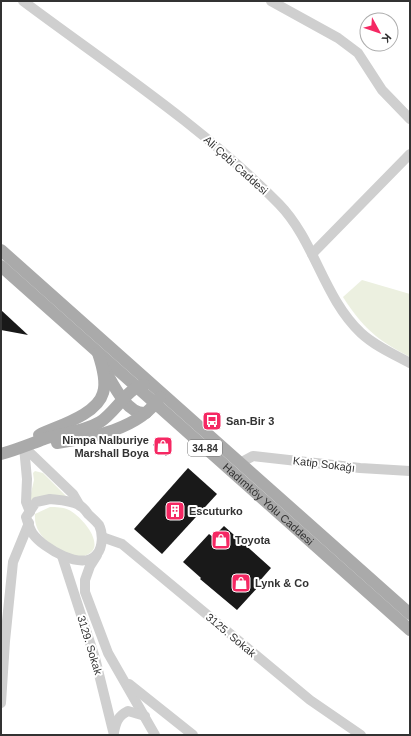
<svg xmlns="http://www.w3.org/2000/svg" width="411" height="736" font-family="Arial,sans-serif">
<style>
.green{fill:#ecf0e0}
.building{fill:#191919}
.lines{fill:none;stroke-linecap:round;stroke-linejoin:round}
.minor{stroke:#cfcfcf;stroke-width:10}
.major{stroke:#aaa;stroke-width:12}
.labels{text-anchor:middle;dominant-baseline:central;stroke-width:4;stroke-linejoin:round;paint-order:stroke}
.shield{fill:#fff;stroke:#707070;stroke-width:1}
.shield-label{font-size:10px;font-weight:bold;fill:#323232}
.street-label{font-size:11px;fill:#323232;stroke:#fff}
.poi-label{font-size:11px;font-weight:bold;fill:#323232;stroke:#fff;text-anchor:start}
</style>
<rect width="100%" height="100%" fill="#fff"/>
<g class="green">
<path d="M 362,280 L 410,294 L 410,357 C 378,341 362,327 343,297 Z"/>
<polygon points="35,471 43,473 68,498 29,502 34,480 33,473"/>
<path d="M 50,507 C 56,507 63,507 69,510 C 79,515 98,535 94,548 C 92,554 84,556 79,558 C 59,550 33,539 35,514 Z"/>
</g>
<g class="building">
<polygon points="1,310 28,335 1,330"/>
<polygon points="158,439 171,450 166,456 153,445"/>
<polygon points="188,468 217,494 162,554 134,529"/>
<polygon points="224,526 271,568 257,584 259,586 237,610 200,579 201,578 183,562 209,534 213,537"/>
</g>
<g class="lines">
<g class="minor">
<path d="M 23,1 C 110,66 202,126 279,204 C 315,241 323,297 361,333 C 375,346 393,354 410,363"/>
<polyline points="271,1 338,38 358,53 382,90 410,119"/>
<polyline points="312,254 410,154"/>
<polyline points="24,447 73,494 80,506"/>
<polyline points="24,447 27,479 26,502 30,512"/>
<polyline points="240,463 253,456 360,468 410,471"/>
<path d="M 50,499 C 60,500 70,500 79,505 C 83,507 86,511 88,514 C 91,517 96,521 99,525 C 103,533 103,547 97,554 C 83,572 43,548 33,534 C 30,530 28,523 26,517 L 36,502 Z"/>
<polyline points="102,537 122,544 310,700 361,735"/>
<polyline points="97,555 90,566 85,580 85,592 108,653 155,735"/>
<polyline points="62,556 95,658 114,735"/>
<polyline points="129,684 193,735"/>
<polyline points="1,703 5,641 13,562 29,523"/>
<path d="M 114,732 C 116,722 118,716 128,711 L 145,716"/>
</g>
<g class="major">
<polyline points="1,250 410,614"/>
<path id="s1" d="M 1,266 L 410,630"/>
<path d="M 105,370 C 113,384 127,415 146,413"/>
<path d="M 39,435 C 57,426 97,415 103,393 C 107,381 102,365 98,353"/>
<path d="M 57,443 C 91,438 140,429 160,397"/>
<path d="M 1,454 C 16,450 30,444 44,439 C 63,433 83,432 100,422 C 115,413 128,387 144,385"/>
</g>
</g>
<defs>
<g id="bus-square" transform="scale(1)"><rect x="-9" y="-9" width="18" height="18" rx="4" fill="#f52863" stroke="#fff"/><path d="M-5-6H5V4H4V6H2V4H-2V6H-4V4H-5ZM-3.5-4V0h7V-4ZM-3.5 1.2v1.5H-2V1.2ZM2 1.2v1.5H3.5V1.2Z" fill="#fff"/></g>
<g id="shop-square" transform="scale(1)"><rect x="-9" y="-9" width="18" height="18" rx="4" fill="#f52863" stroke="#fff"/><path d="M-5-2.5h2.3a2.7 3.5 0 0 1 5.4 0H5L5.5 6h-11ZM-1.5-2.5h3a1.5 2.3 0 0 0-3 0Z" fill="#fff"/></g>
<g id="building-square" transform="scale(1)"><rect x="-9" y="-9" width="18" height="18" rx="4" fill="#f52863" stroke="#fff"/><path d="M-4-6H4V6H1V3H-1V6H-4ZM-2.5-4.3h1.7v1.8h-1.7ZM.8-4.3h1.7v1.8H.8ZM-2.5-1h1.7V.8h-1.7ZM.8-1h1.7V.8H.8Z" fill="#fff"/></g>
</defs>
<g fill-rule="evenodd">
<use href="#bus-square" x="212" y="421"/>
<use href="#shop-square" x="163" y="446"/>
<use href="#building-square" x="175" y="511"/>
<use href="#shop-square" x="221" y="540"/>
<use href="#shop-square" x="241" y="583"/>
</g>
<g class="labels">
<rect class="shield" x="188" y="440" width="34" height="16" rx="3"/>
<g class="shield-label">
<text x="205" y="448">34-84</text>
</g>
<g class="street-label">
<text transform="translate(236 165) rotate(42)">Ali Çebi Caddesi</text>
<text transform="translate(324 464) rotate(7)">Katip Sokağı</text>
<text stroke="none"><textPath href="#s1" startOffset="358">Hadımköy Yolu Caddesi</textPath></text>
<text transform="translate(231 635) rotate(40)">3125. Sokak</text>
<text transform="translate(90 645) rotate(73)">3129. Sokak</text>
</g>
<g class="poi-label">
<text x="226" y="421">San-Bir 3</text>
<text x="149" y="440" text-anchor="end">Nimpa Nalburiye<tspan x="149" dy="13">Marshall Boya</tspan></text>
<text x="189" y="511">Escuturko</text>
<text x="235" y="540">Toyota</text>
<text x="255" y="583">Lynk &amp; Co</text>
</g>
</g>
<rect width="411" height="736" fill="none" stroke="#323232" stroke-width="4"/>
<g transform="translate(379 32) rotate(130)"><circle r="19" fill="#ffffff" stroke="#adadad"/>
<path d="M0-3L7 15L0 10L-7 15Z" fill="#f52863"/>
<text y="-6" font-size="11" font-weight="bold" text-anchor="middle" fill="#323232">K</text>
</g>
</svg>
